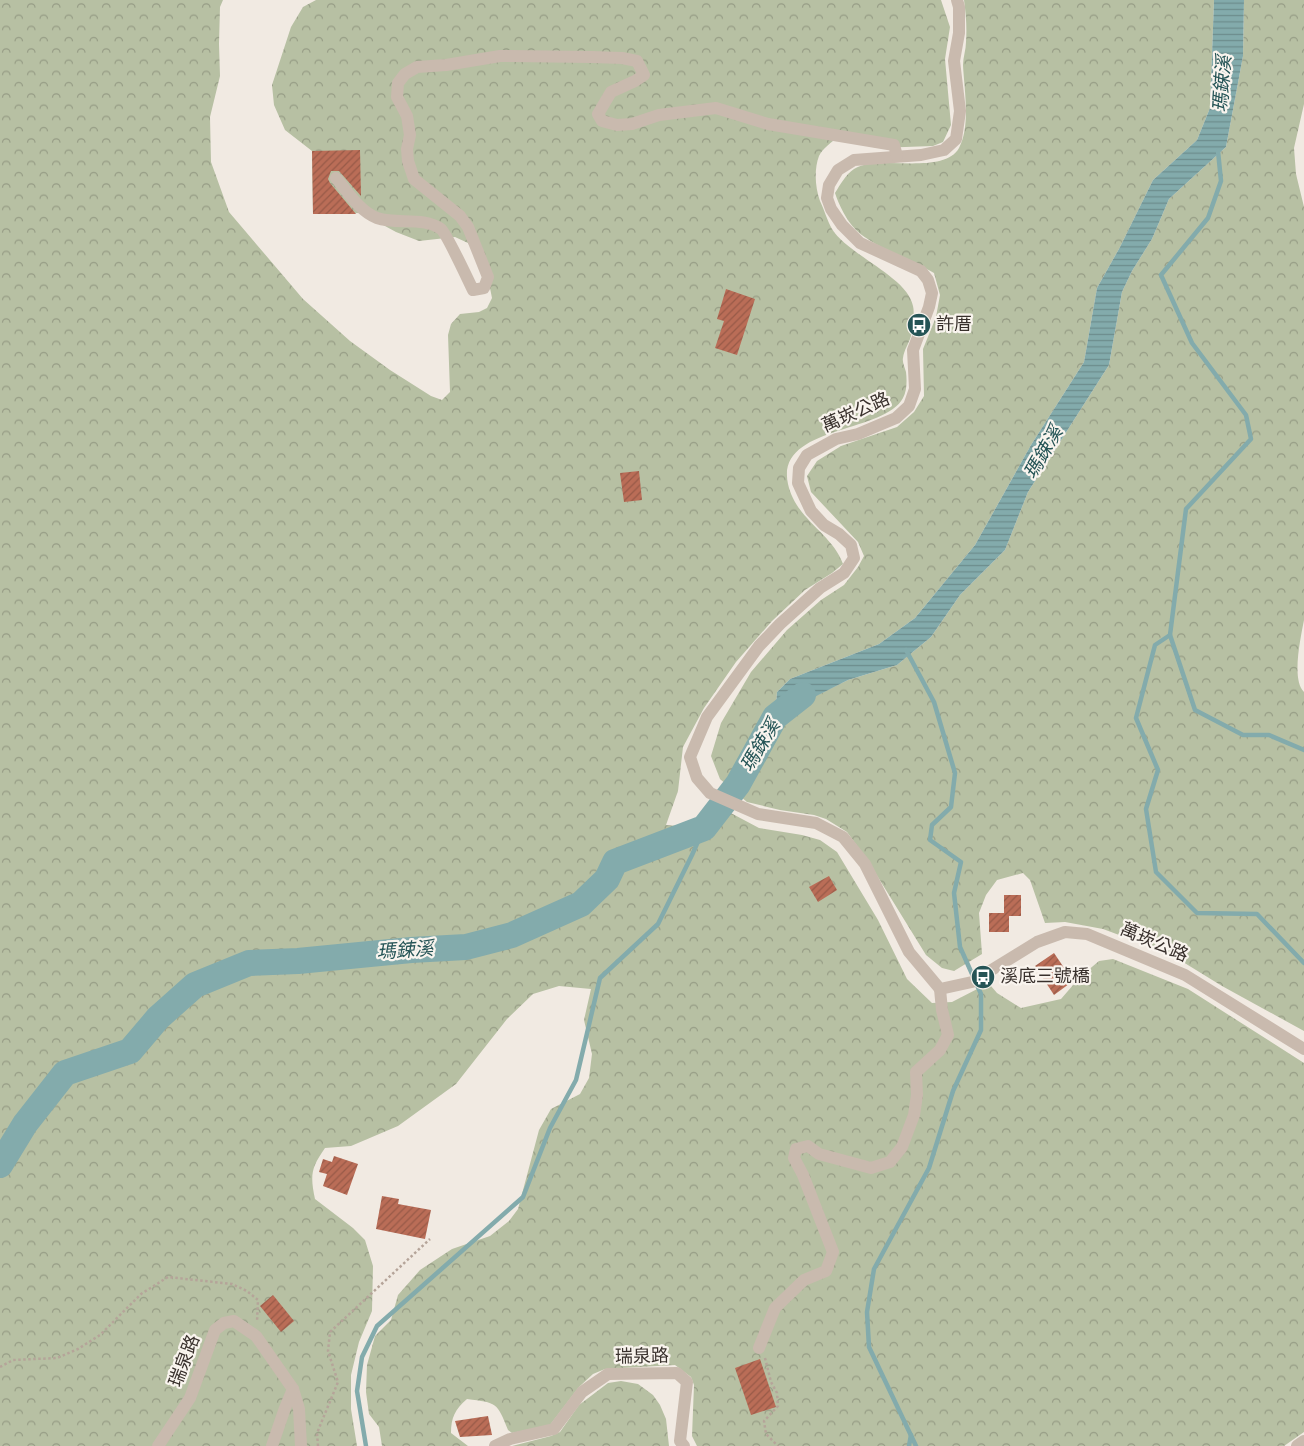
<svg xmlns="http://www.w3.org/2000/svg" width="1304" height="1446" font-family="'Alegreya Sans','Noto Sans TC',sans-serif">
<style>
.forest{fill:url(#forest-crowns)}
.water{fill:url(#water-rules)}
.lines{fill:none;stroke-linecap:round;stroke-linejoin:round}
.stream{stroke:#83abac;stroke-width:4.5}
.river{stroke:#83abac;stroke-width:26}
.building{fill:url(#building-hatch)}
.path{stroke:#b5a499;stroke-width:2.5;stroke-dasharray:2.5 2.5;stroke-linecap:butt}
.minor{stroke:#c9baae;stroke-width:12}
.labels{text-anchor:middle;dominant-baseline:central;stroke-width:4.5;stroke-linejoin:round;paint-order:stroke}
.poi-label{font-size:18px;fill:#38302c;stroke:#f9f4ee;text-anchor:start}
.street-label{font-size:18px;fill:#38302c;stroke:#f9f4ee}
.water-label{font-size:19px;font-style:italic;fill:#255456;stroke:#f9f4ee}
</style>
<defs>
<pattern id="forest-crowns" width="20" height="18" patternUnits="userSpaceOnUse" patternTransform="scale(1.25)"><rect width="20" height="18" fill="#b7c0a3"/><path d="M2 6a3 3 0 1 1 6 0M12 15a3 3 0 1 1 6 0" fill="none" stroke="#969c85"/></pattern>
<pattern id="water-rules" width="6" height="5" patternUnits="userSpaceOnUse" patternTransform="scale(1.25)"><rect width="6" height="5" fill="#83abac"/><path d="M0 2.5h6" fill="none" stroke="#6c8c8c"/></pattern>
<pattern id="building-hatch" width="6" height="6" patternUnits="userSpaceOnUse" patternTransform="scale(1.25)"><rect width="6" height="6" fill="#ba6d57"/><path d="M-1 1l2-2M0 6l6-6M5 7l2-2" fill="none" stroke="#985a48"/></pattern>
</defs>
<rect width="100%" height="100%" fill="#f1eae2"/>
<g class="forest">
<path d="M 0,0 L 223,0 L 220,7 L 219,44 L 220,76 L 210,117 L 211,162 L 229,212 L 303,299 L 350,341 L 390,370 L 431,396 L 442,400 L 450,392 L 448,335 L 451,324 L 460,314 L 479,312 L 487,308 L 492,298 L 487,273 L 468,243 L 455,237 L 419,241 L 396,232 L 361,213 L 313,214 L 312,151 L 285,130 L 274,105 L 272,85 L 291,27 L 303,7 L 316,0 L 941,0 L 950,27 L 945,59 L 951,125 L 943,142 L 933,146 L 877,148 L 838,137 C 832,142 822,149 819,156 C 814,169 815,188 820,201 C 824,209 827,220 832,229 C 848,255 908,277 913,306 C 915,314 912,328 911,336 C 909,343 904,350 903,358 C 902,362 905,368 906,372 C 907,380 907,391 903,398 C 884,434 775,425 788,484 C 796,520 832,533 843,564 L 832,573 L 805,590 L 772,621 L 736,662 L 704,708 L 683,747 L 678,791 L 666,825 C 676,826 686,827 695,821 C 702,815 702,806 712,803 L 759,828 L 802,835 L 820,840 L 837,852 L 878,920 L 907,979 L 932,1003 L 952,1002 L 985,985 L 991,986 L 997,993 L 1021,1008 L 1061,999 L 1080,977 L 1099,961 L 1113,959 L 1188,989 L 1304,1063 L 1304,1432 L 1284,1446 L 697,1446 L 692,1436 L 694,1385 L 691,1377 L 675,1365 L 605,1369 L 593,1374 L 579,1387 L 550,1425 L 512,1433 L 508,1430 C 497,1402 497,1403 467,1399 C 455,1409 451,1418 451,1433 L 468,1446 L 382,1446 L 379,1427 L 369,1414 L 366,1392 L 367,1365 L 375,1336 L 391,1320 L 398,1295 L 420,1270 L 452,1249 L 490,1236 L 509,1221 L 518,1209 L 539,1130 L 551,1109 L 580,1094 L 589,1078 L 592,1054 L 584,1020 L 591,989 L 559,986 L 533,994 L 507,1019 L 456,1084 L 398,1126 L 351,1146 L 325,1148 C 311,1168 310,1175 315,1199 L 353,1228 L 365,1240 L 373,1266 L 372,1311 L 359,1342 L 351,1375 L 351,1409 L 357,1446 L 0,1446 Z"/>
<path d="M 964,0 L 1214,0 L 1210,108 L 1197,140 L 1153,180 L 1120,247 L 1097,288 L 1084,362 L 1031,445 L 975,545 L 915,618 L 879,644 L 790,679 L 777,692 L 775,716 L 848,680 L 897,665 L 931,637 L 960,595 L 1005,550 L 1028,492 L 1109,365 L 1122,292 L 1132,271 L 1152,239 L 1169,199 L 1226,147 L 1243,56 L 1244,0 L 1304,0 L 1304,104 L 1294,148 L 1296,174 L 1304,207 L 1304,620 C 1301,636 1291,680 1304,692 L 1304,1031 L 1222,986 L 1170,954 L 1103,929 L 1065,922 L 1045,923 L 1030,880 L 1023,873 L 997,880 L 986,895 L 979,913 L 982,954 L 954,971 L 942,968 L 926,955 L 868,861 L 847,832 L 826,819 L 814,815 L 780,810 L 747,802 L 720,779 L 711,756 L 721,723 L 751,672 L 787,630 L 821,600 L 844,585 L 858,567 L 864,556 L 858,542 L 811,492 L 807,476 L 817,461 L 841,446 L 897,427 L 914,412 L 924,396 L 923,349 L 936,317 L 940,295 L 934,273 C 913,261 872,246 856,230 C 846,220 839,205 835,193 C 840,185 846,174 854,169 C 879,154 943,176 959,148 C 971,126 964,88 963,65 C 963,57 966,50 966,42 C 967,28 966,14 964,0 Z"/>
<polygon points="621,1381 638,1384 653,1395 660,1405 666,1419 669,1446 512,1446 551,1436 560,1432 579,1405 608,1383"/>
</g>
<polygon class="water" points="1214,0 1244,0 1243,56 1226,147 1169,199 1152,239 1132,271 1122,292 1109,365 1028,492 1005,550 960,595 931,637 897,665 848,680 775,717 777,692 790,679 879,644 915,618 975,545 1031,445 1084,362 1097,288 1120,247 1153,180 1197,140 1210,108"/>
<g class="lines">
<g class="stream">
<polyline points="1218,151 1221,181 1208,218 1161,275 1192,343 1246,415 1251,439 1186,509 1170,635 1155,645 1136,718 1158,770 1146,809 1156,872 1197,913 1257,914 1304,963"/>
<polyline points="1170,635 1195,710 1243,735 1269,735 1304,750"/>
<polyline points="906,650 934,702 955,773 951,807 932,825 930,840 961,862 954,893 960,947 981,994 981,1030 953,1091 929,1168 874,1269 867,1312 869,1347 916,1446"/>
<polyline points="366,1446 357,1391 362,1357 377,1326 523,1197 550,1128 576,1080 600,978 658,924 692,855 704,828"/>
<polyline points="909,1446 911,1435"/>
</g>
<polyline class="river" points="0,1165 25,1124 65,1073 130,1051 158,1018 195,985 249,963 298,961 411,950 466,947 512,935 581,904 607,879 615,862 704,828 738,784 775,717 803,695"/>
</g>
<g class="building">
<polygon points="360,150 361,196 339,171 331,171 328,179 330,183 356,214 313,214 312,151"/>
<polygon points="726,289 755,299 737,355 715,348 724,321 717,319"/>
<polygon points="639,471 642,500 624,502 620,473"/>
<polygon points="829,876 837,890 818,902 809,887"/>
<polygon points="1004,895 1021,895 1021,916 1009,916 1009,932 989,932 989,913 1004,913"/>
<polygon points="1054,953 1073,981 1054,995 1035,966"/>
<polygon points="334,1156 358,1164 347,1195 323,1186 327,1174 319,1172 323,1159 332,1162"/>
<polygon points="382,1196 399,1199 398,1204 431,1210 425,1239 376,1229"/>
<polygon points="273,1295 294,1321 281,1332 260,1306"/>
<polygon points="760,1359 776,1407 751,1415 735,1368"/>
<polygon points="488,1416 492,1435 460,1437 455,1421"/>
</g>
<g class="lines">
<g class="path">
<polyline points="765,1358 771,1382 777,1393 778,1406 764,1421 766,1434 778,1446"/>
<polyline points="0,1367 13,1360 57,1358 78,1349 100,1335 141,1294 168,1277 232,1284 247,1291 258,1300 257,1322"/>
<polyline points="318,1446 317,1433 338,1382 328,1351 330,1332 430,1239"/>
</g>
<g class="minor">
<polyline points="957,0 959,7 959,33 954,61 960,111 956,139 944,150 921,155 854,160 838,170 829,185 827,198 831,209 842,225 860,243 921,271 928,280 932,293 929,307 913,350 915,389 909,406 896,418 858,434 836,439 807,455 799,468 798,483 811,511 824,525 839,534 851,545 854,558 844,573 820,588 780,624 759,646 707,717 690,757 697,778 710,793 758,814 816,823 843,837 865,864 909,952 940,989 972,982 1037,942 1065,932 1087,934 1185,975 1304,1049"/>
<path d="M 336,178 C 347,191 360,212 377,218 C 397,225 423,216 441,229 C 447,234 468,280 473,290 L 484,288 L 488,277 L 468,227 L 460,216 L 414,179 L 408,161 L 407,149 L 410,135 L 407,116 L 397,97 L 398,83 L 405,74 L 417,67 L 446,65 L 500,56 L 592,57 L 622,58 L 637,61 L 644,75 L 635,81 L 611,92 L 598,114 L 602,121 L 617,125 L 632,124 L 659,115 L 716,108 L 768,124 L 894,145 L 897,156"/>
<polyline points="759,1348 775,1308 804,1280 826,1271 833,1252 803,1175 794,1158 796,1149 808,1146 819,1154 871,1168 890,1162 902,1147 914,1115 917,1095 916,1072 940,1050 948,1035 942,1010 940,989"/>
<polyline points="158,1446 190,1398 215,1330 224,1323 234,1321 256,1336 293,1389 299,1409 301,1446"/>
<polyline points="272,1446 285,1408 293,1389"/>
<polyline points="495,1446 510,1439 554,1429 582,1392 608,1374 677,1373 687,1382 680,1441 684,1446"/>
<polyline points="1297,1446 1304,1441"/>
</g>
</g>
<defs>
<g id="bus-disc" transform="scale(1.25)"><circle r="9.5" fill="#255456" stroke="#f9f4ee"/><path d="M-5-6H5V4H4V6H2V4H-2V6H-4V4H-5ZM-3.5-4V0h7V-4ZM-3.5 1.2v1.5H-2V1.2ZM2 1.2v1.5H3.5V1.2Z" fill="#fff"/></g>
</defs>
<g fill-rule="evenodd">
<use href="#bus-disc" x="919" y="325"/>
<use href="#bus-disc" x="983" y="977"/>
</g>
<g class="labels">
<g class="poi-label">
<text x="936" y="325">許厝</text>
<text x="1000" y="977">溪底三號橋</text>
</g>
<g class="street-label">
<text transform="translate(856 413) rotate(-24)">萬崁公路</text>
<text transform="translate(1154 943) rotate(23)">萬崁公路</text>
<text transform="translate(642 1357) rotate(-1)">瑞泉路</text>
<text transform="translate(185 1361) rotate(-69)">瑞泉路</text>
</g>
<g class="water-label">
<text transform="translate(1223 84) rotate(-86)">瑪鋉溪</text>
<text transform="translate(1044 453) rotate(-60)">瑪鋉溪</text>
<text transform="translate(761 746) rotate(-59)">瑪鋉溪</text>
<text transform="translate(405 951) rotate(-4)">瑪鋉溪</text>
</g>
</g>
</svg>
